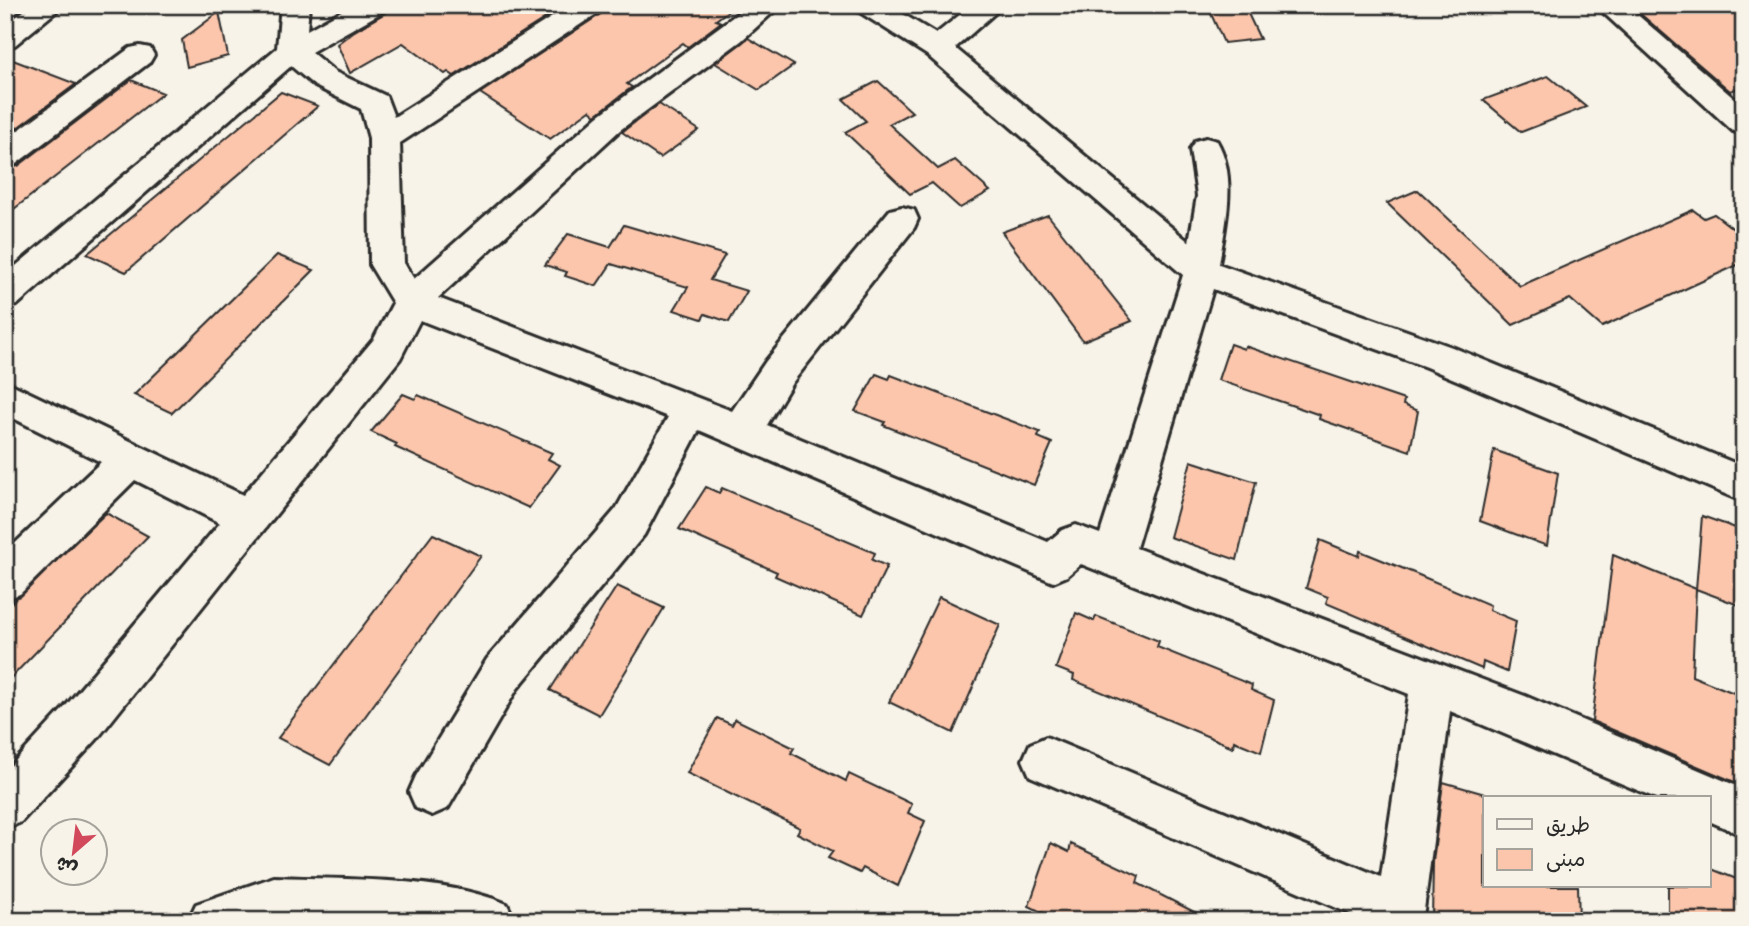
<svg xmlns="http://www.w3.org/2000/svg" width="1749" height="926" font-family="'Shantell Sans','Playpen Sans Arabic',sans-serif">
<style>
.building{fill:#fbc6ac;stroke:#2b2b2b;stroke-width:2}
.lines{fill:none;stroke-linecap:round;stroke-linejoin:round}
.minor-casing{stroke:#2b2b2b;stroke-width:6}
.minor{fill:#f7f3e8;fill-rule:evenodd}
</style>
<rect width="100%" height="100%" fill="#f7f3e8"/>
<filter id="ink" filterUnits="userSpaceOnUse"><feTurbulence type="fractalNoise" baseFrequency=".0143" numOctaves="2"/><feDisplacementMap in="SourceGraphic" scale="14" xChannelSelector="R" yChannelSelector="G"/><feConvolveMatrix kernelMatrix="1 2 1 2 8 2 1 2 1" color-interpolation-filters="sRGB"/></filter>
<g filter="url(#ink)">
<g class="building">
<polygon points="390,5 566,5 454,76 448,72 445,74 403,43 350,73 337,44 353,32 385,13"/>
<polygon points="607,5 736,5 716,20 721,22 688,47 683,43 627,84 632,87 596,115 590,110 550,139 480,93 602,13"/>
<polygon points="1207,5 1244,5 1260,39 1224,43"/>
<polygon points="1630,5 1744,5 1744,86 1730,91"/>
<polygon points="219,12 228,56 187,67 182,40"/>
<polygon points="748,38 794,65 759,90 715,63"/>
<polygon points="5,57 76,84 5,137"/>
<polygon points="1548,76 1586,107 1521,132 1483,100"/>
<polygon points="131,80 163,93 5,216 5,169 18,166"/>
<polygon points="878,81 912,112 889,124 938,169 955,160 990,191 960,208 932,183 910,194 845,132 866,121 843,99"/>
<polygon points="281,92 318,106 126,272 87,254"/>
<polygon points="659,104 699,130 660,158 622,132"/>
<polygon points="1418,190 1520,286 1693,210 1704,218 1714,214 1744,237 1744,262 1602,327 1570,299 1513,325 1387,203"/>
<polygon points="1048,215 1132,321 1083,341 1002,232"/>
<polygon points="624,225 725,255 710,280 747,291 729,322 705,314 702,319 674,310 688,287 611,264 596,286 565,276 567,272 545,265 568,234 610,247"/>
<polygon points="277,255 314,270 172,413 134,395"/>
<polygon points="1230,344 1244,349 1245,346 1404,400 1403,405 1418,411 1410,451 1319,419 1320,415 1218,380"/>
<polygon points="876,374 889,379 891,375 1040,432 1038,437 1052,443 1034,485 883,425 885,422 855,411"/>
<polygon points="403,394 415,399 418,395 552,453 548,459 560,465 529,508 395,447 397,444 371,432"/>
<polygon points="1494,450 1558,473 1547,546 1480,521"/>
<polygon points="1191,461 1256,482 1237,560 1170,537"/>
<polygon points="706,487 719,493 722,488 875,553 872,560 887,566 863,615 775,576 777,572 679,529"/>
<polygon points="106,513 148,536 5,684 5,609"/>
<polygon points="1702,516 1744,531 1744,607 1696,589"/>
<polygon points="433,534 481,556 330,765 278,738"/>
<polygon points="1320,540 1359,556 1360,551 1414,573 1490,605 1489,610 1516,621 1507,672 1483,662 1482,669 1326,603 1328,597 1306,588"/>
<polygon points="1613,555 1696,589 1692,676 1744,697 1744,786 1592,721"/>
<polygon points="617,586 664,608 599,715 550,690"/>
<polygon points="939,597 1000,625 953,733 889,702"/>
<polygon points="1076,613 1094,621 1096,616 1159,641 1157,647 1252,685 1251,690 1274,700 1261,752 1234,741 1233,747 1073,680 1074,675 1056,668"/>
<polygon points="717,718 732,725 735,719 794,748 791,753 846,781 849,774 912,804 908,813 925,821 898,886 863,868 860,873 828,858 833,851 797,833 800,828 687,773"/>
<polygon points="1443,782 1485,794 1485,886 1578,886 1579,921 1432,921 1433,862"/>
<polygon points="1051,843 1069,852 1071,844 1139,876 1137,883 1212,921 1060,921 1029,906"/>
<polygon points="1709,868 1744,882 1744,921 1668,921 1668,886 1709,886"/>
</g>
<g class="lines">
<g class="minor-casing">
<g id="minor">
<polygon points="32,5 64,5 15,45 5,48 5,25"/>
<path d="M 281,5 L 309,5 L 307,30 L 352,5 L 388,5 L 384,11 L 311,52 L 335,72 L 386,96 L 394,117 L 571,5 L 605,5 L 601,11 L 400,143 L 404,263 L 414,279 L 598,116 L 749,5 L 781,5 L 741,41 L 620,130 L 438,298 L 732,411 L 766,361 L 890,210 L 902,207 L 914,210 L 918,219 L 914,228 L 792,383 L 767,425 L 1048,542 L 1062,530 L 1076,525 L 1100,534 L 1183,275 L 927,55 L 858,11 L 854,5 L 888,5 L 936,34 L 972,5 L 1004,5 L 955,48 L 1189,242 L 1197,196 L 1190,149 L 1195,141 L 1206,138 L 1217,141 C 1238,177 1225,226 1219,264 L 1452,347 L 1744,467 L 1744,502 L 1426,367 L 1213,289 L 1136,548 L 1525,696 L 1744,789 L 1744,836 L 1709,821 L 1709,798 L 1656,798 L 1450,711 L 1424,910 L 1420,921 L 1367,921 L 1030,776 L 1023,760 L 1030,744 L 1046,737 L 1381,877 L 1409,694 L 1081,564 L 1067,576 L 1053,582 L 699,430 L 644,535 L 517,689 L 448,808 L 432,815 L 416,808 L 409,792 L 416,776 L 487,659 L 616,509 L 668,417 L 420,320 L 400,359 L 97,739 L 21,822 L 5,829 L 5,772 L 65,707 L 220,523 L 135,480 L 20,594 L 5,599 L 5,553 L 101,462 L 5,414 L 5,381 L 243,495 L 374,339 L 393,303 L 370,265 L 369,138 L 361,109 L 315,86 L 291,66 L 17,305 L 5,308 L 5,275 L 277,48 Z"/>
<polygon points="1595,5 1626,5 1744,107 1744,134 1733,131"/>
<polygon points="140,46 150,48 154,55 150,62 16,164 5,167 5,140 130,48"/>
<path d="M 274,877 C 346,880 440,876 507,904 L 515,921 L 188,921 L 196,904 Z"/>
</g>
</g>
<use href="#minor" class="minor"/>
</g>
</g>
<rect width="1749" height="926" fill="none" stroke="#f7f3e8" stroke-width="28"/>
<rect x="14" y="14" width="1721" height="898" fill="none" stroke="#2b2b2b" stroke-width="2.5" filter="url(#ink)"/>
<rect x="1483" y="796" width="228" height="91" fill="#f7f3e8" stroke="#a5a39c" stroke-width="2"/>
<rect x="1497" y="819" width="35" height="10" fill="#f7f3e8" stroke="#a5a39c" stroke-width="2"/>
<text x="1546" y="832" font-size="21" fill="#2b2b2b">طريق</text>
<rect x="1497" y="849" width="35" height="21" fill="#fbc6ac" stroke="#a5a39c" stroke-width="2"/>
<text x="1546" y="866" font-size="21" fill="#2b2b2b">مبنى</text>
<g transform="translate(74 852) rotate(208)"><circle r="33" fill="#f7f3e8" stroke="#a5a39c" stroke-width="2"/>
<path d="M0-5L12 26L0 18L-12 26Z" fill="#d1495b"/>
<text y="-10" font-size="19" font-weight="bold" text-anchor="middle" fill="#2b2b2b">ش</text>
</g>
</svg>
